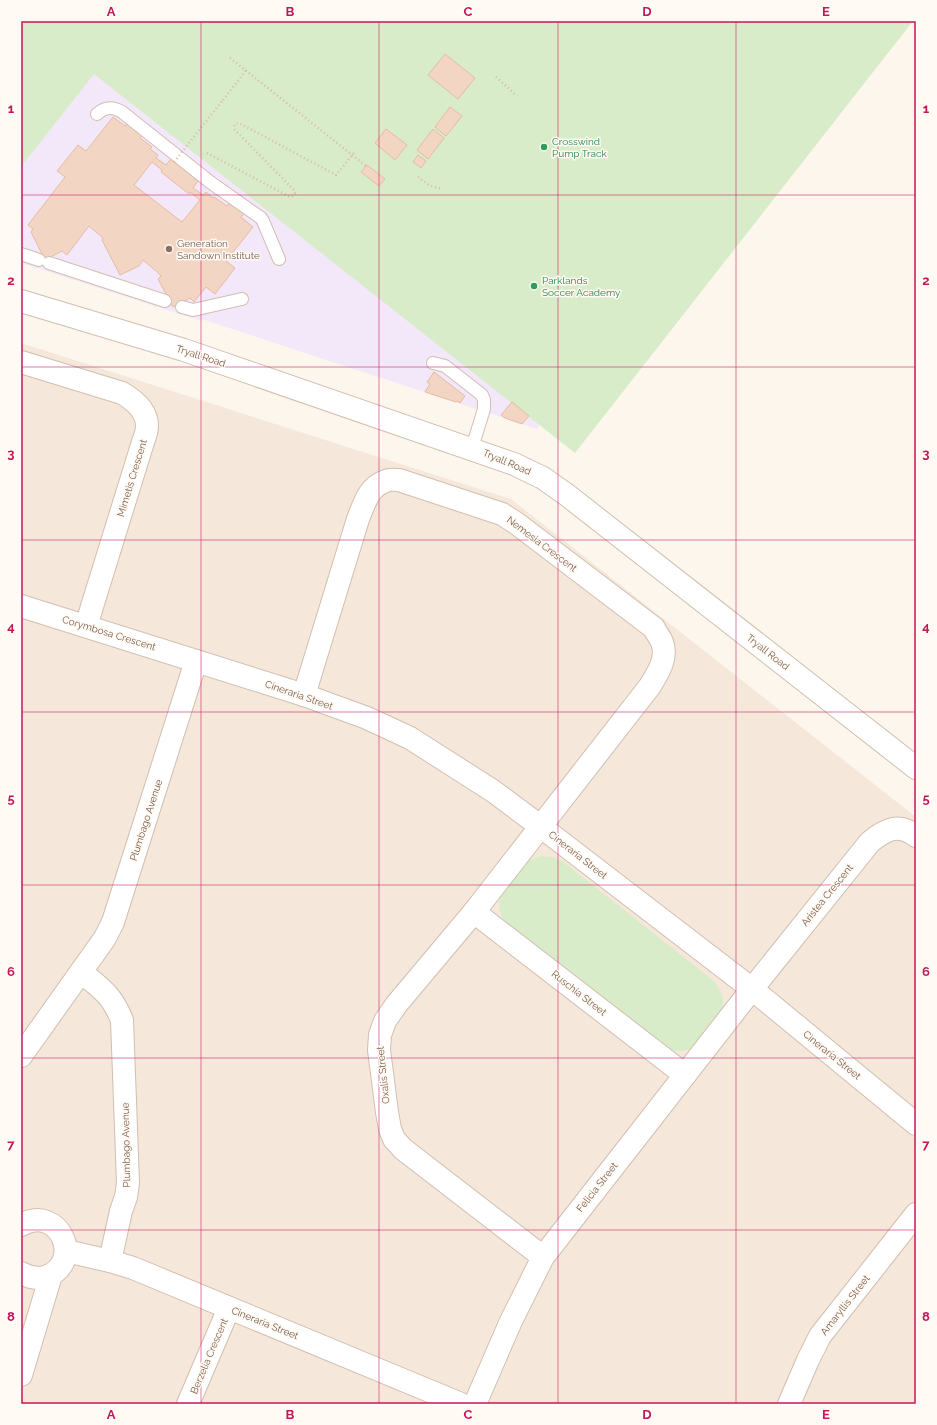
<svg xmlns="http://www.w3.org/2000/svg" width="937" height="1425" font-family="Raleway,sans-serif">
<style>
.residential{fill:#f5e8da}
.education{fill:#f3e8fa}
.green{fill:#d8ecc9}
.building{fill:#f3d5c3;stroke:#e6bba3;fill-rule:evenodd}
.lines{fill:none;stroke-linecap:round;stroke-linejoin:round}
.lane-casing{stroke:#d1beb0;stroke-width:14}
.street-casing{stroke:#d1beb0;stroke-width:24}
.path{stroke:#d9b8a5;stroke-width:2.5;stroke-dasharray:1 3;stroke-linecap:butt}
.lane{stroke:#fff;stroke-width:12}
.street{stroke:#fff;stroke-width:22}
.path-bridge{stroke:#d9b8a5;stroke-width:2.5;stroke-dasharray:1 3;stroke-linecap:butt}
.grid{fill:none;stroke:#c2185b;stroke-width:1;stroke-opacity:0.55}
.leisure-dot{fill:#2e9e5b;stroke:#fffaf3;stroke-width:1.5}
.education-dot{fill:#8d6e63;stroke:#fffaf3;stroke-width:1.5}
.labels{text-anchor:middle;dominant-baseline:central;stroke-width:3;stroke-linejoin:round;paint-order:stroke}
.leisure-label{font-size:10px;fill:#27864d;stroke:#fffaf3;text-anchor:start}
.education-label{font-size:10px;fill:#785e54;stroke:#fffaf3;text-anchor:start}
.street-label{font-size:10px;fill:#7a5c4d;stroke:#fffaf3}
.neatline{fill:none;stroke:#c2185b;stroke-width:1.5}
.grid-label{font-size:13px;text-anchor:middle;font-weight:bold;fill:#c2185b}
</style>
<rect width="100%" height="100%" fill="#fdf6ec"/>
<polygon class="residential" points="21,343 511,499 916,817 916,1404 21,1404"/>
<polygon class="education" points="94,73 540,425 537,429 229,328 202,319 201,321 21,263 21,167"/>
<g class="green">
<polygon points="21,21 913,21 575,453 94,74 21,167"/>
<path d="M 542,856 L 553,857 L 562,861 L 714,981 C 720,989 726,999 722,1010 C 721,1015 715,1021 712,1025 C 698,1045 691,1057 664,1048 L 505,923 C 501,915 498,908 500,899 C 502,891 519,869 525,863 C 530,859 536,857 542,856 Z"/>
</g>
<g class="building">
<polygon points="445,54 475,78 458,99 428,75"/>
<polygon points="450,107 462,116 446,136 435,127"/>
<path d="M 113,117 L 125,126 L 130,120 L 144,132 L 140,138 L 152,147 L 150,149 L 158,155 L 156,158 L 166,165 L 171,159 L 172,160 L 198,181 L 193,188 L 203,195 L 206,192 L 213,198 L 214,197 L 227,206 L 231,200 L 246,211 L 241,217 L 253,227 L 226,261 L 235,268 L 215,294 L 206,287 L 194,302 L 190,298 L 173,307 L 158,279 L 161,276 L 156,271 L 143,260 L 139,266 L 120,275 L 102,240 L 103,238 L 89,226 L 67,255 L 62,251 L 45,260 L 31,232 L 33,229 L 28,225 L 65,177 L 57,171 L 78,145 L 86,151 ZM 152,162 L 162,170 L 161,172 L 189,194 L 190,192 L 200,200 L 182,222 L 134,185 Z"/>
<polygon points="386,129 407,145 395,160 375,143"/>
<polygon points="433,129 444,138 428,159 417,150"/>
<polygon points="418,155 426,161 421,168 413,162"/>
<polygon points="367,165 385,179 379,186 361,172"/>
<polygon points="434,372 465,396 460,403 457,401 456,402 425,392 430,384 427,382"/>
<polygon points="512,402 529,416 522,424 505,418 501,415"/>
</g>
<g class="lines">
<g class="lane-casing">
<g id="lane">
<path d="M 97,114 C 105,107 112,106 122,112 L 210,182 L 261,218 L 263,221 L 279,259"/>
<polyline points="21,254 39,260"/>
<polyline points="49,263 165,301"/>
<polyline points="182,307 193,310 242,299"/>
<polyline points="433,363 445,366 477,391 482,395 484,400 484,409 472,448"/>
</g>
</g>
<g class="street-casing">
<g id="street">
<polyline points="21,301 184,350 514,464 543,478 567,495 916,768"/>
<path d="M 21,362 L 122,393 C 134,400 147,410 147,426 C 147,431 145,437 143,442 L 86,626"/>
<polyline points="21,606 304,695 367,718 410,738 493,791 540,826 752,989 916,1124"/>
<path d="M 304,695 L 358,519 C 364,504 369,486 386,481 C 389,479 395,480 399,480 L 502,514 L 516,523 L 654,628 C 656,633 660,637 662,642 C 668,658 658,673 650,686 L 474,912 L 396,1005 L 385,1021 L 380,1035 L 379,1050 L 387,1112 L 390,1129 L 394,1139 L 403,1149 L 543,1257"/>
<polyline points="474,912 685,1075"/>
<path d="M 81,972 C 102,989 111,994 122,1020 L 128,1183 L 126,1197 L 121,1211 L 110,1261"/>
<polyline points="21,1056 105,938 113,922 196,661"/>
<path d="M 21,1225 C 59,1203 86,1263 45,1277 C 37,1279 28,1277 21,1273"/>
<polyline points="66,1251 110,1261 133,1268 461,1404"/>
<polyline points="21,1375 51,1275"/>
<polyline points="188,1404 229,1308"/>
<path d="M 475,1404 L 511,1321 L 543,1257 L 752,989 L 870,842 C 885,830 898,822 916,836"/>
<polyline points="789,1404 808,1360 820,1336 916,1214"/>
</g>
</g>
<g class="path">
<polyline points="230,58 366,166"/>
<polyline points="496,77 517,96"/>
<polyline points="223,100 247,69"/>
<path d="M 207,153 L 290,197 L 293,196 L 295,193 L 294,190 L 234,129 C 234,125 235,123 239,123 L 336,175 L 354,153"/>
<polyline points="418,177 429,185 441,189"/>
</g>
<use href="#lane" class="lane"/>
<use href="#street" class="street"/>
<polyline class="path-bridge" points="174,162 223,100"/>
</g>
<path class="grid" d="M 201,21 L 201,1404M 379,21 L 379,1404M 558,21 L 558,1404M 736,21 L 736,1404M 21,195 L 916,195M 21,367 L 916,367M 21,540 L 916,540M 21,712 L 916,712M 21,885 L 916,885M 21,1058 L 916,1058M 21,1230 L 916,1230"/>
<g class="leisure-dot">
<circle cx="544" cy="147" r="4"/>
<circle cx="534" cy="286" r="4"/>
</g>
<circle class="education-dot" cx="169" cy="249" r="4"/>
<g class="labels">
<g class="leisure-label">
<text x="552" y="141">Crosswind<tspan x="552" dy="12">Pump Track</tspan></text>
<text x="542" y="280">Parklands<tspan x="542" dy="12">Soccer Academy</tspan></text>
</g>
<g class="education-label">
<text x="177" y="243">Generation<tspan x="177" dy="12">Sandown Institute</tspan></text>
</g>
<g class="street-label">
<text transform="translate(201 356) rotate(18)">Tryall Road</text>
<text transform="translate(507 462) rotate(23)">Tryall Road</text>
<text transform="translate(132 478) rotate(-73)">Mimetis Crescent</text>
<text transform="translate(542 544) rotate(37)">Nemesia Crescent</text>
<text transform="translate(109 633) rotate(17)">Corymbosa Crescent</text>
<text transform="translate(768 652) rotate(38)">Tryall Road</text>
<text transform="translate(299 695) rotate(19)">Cineraria Street</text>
<text transform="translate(146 820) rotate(-72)">Plumbago Avenue</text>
<text transform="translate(578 855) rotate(38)">Cineraria Street</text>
<text transform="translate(827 895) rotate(-51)">Aristea Crescent</text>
<text transform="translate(579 993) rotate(38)">Ruschia Street</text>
<text transform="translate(832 1055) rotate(39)">Cineraria Street</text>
<text transform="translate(383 1075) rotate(-96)">Oxalis Street</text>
<text transform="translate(126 1145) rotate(-91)">Plumbago Avenue</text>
<text transform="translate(597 1187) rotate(-52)">Felicia Street</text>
<text transform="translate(845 1305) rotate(-52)">Amaryllis Street</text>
<text transform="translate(265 1323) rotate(22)">Cineraria Street</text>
<text transform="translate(209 1356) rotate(-67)">Berzelia Crescent</text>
</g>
</g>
<rect width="937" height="1425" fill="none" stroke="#fffaf3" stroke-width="44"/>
<rect x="22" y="22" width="893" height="1381" class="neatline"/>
<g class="grid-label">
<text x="111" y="16">A</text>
<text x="290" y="16">B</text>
<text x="468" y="16">C</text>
<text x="647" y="16">D</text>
<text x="826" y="16">E</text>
<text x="11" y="113">1</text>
<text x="926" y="113">1</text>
<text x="11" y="285">2</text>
<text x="926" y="285">2</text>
<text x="11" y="458">3</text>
<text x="926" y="458">3</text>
<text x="11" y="631">4</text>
<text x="926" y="631">4</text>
<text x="11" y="803">5</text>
<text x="926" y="803">5</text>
<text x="11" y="976">6</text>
<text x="926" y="976">6</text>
<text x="11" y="1149">7</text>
<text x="926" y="1149">7</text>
<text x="11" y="1321">8</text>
<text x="926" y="1321">8</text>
<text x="111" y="1419">A</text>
<text x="290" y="1419">B</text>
<text x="468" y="1419">C</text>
<text x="647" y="1419">D</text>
<text x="826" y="1419">E</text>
</g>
</svg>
